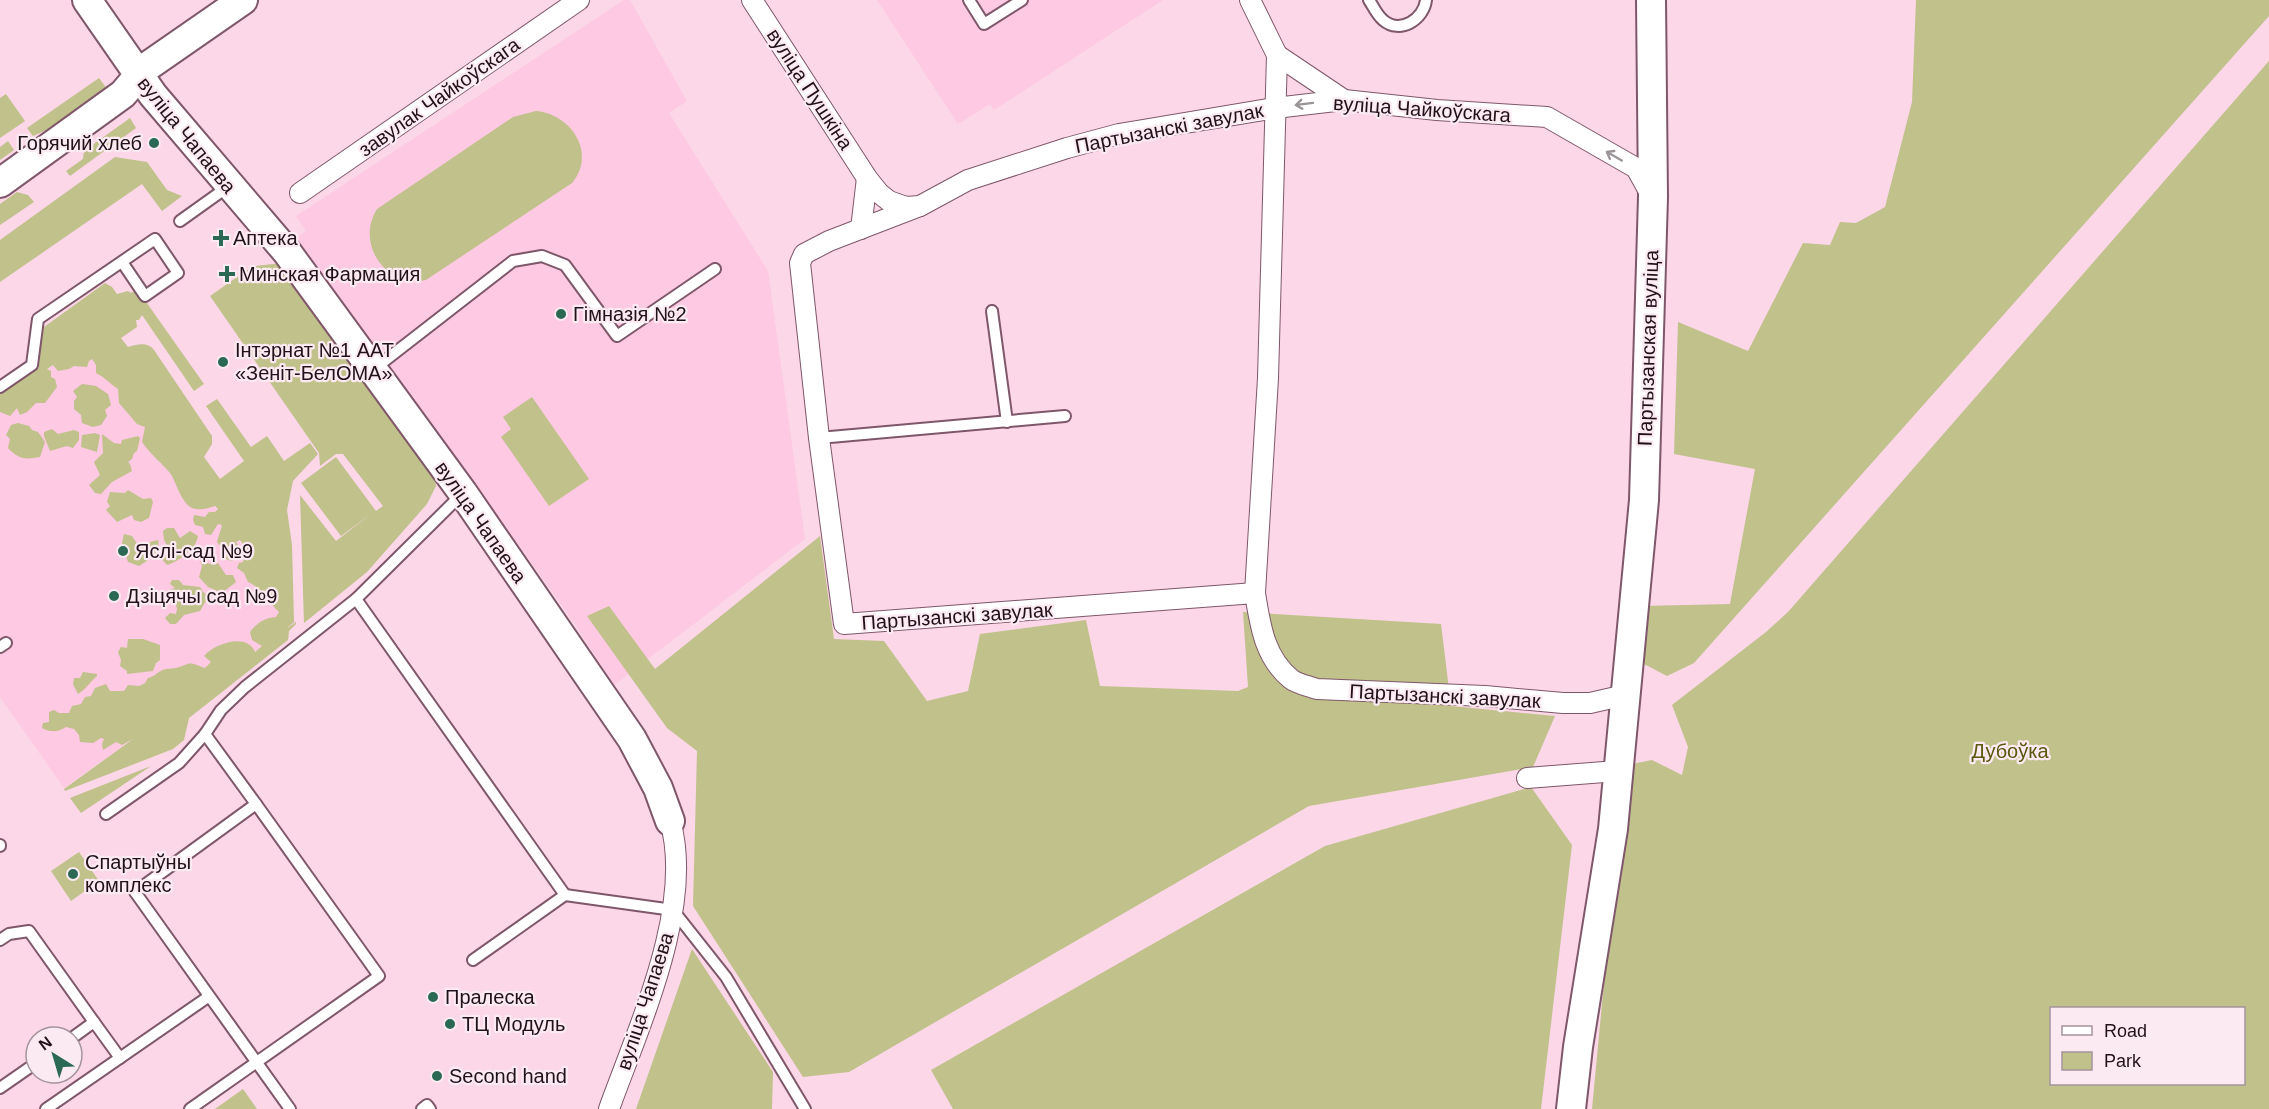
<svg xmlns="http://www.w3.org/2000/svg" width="2269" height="1109" font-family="Arial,sans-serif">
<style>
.built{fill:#fec9e2}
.green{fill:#c0c18b;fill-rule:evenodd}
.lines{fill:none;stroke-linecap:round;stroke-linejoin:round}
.lane-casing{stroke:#7e576a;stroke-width:14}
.street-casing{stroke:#7e576a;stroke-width:22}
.secondary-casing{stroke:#7e576a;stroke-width:32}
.lane{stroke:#fff;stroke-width:10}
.street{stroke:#fff;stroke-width:20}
.secondary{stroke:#fff;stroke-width:28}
.oneway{stroke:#9b9498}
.poi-dot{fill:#2b6954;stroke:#fceaf2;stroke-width:2}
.labels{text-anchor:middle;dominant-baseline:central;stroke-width:4.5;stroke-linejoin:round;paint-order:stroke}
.street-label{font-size:20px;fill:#21121a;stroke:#fceaf2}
.poi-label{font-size:20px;fill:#21121a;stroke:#fceaf2;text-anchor:start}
.park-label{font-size:20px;fill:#59580f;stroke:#fceaf2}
</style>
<rect width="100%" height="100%" fill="#fbd7e7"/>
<g class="built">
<polygon points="624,0 630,0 687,101 669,113 768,271 805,539 614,685 572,620 481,492 294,240 306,231 296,216"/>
<polygon points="877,0 1163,0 994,110 990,104 958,124"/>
<polygon points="94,336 296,622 64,788 0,697 0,403"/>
</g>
<g class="green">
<polygon points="1916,0 2269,0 2269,16 1694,663 1667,676 1644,664 1642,606 1730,604 1755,469 1674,454 1678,322 1748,351 1803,243 1830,245 1840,222 1856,223 1885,207 1912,102"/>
<path d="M 2269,61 L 2269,1109 L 1592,1109 L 1617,846 L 1627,765 L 1652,760 L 1682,775 L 1688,747 L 1672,705 L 1766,632 L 1788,612 ZM 2052,1008 L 2244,1008 L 2244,1084 L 2052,1084 Z"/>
<polygon points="99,78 110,93 72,119 33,136 27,128"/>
<polygon points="6,94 25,121 0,138 0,98"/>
<path d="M 536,111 C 571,114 597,153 572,183 L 426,280 C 386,288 355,244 377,209 L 513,117 Z"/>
<polygon points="130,118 136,128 70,176 66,171 83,159 84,151"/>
<polygon points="8,141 14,150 0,160 0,147"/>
<polygon points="115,157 147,162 167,190 182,196 162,211 142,184 0,282 0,240"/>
<polygon points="17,192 28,195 34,202 0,225 0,204"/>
<polygon points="283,263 435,477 436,486 427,504 367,572 304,623 300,495 336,541 371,514 341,536 301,483 336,457 376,511 383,506 343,454 336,454 320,466 319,453 210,296 253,266"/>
<path d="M 105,283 L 112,287 L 117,294 L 128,291 L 131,293 L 137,289 L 204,384 L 194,391 L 142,315 L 139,320 L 136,320 L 137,327 L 121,338 L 128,347 C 136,345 147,341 154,350 L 212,436 L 212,444 L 204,457 L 220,479 L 244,461 L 206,406 L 217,399 L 251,447 L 267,436 L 284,461 L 310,443 L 318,454 L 293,481 L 287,510 L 292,545 L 294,622 L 286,629 L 296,622 L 296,624 L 289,631 L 288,640 L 189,718 L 184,740 L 173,749 L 65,791 L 64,789 L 133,739 L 122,745 L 116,742 L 103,750 L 102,744 L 104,739 L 101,738 L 93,743 L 80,742 L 79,735 L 74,729 L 66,727 C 58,732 51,733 42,728 L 43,723 L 49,722 L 49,712 L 54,710 L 59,713 L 69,713 L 72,706 L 81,704 L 85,697 L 91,696 L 95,688 L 106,684 L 110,691 L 124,691 L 128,685 L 139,686 L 145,683 L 148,678 C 155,676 155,674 161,671 C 165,668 171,669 176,668 C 192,663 187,661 205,668 L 211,662 L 204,656 C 214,644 247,632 255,652 L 262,646 L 252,640 L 250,632 C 257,623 264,618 276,617 L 279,612 C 267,601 264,589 248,582 L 244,573 L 237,568 L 239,563 L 243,562 L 245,555 L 250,555 L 240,540 L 236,542 L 240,549 L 238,557 L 232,561 L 223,558 L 222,548 L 217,542 L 222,525 L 218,524 L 211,535 L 205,534 L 203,527 L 195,525 L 193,520 L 194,515 L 205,517 L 209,512 L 215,512 L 218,509 L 215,506 C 209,508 199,511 192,508 C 181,503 176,481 170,473 C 161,462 150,454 142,442 L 145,427 L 137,424 L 119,403 L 118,389 C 109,383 106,378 96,373 L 96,365 L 92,359 L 89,361 L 87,367 L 74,366 L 69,369 L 58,371 L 53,365 L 47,369 L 51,371 L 51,377 L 55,379 L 57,387 L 45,403 L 36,403 L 27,412 L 20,415 L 17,408 L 10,416 L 0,412 L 0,392 L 23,379 L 36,369 L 44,327 Z"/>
<polygon points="82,384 96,386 108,394 111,405 105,410 107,416 101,425 93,427 82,423 81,415 74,409 74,401 77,397 73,391"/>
<polygon points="532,397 589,479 549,506 501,437 511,429 503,417"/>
<path d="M 18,423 L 29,426 L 32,430 L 38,432 L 45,442 L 40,457 C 26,460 18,459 8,448 L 10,439 L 6,435 L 11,425 Z"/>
<polygon points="52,429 58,434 74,430 79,432 79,440 73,448 67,446 50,451 44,436 44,432"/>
<polygon points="95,433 100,435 97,452 81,447 82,435"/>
<polygon points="102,434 114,443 121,444 122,440 138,436 140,438 137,451 134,453 132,459 128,462 130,464 132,471 112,482 101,494 95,493 89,485 100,475 94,462 103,453"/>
<polygon points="128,490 143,499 151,498 153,502 149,518 141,522 134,520 132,515 117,522 106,510 110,506 107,502 110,492 125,493"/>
<path d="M 167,528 L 174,528 L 180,538 L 190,531 L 198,536 C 196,550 179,561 167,565 L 160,557 L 163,550 L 169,549 L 164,540 L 163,531 Z"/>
<path d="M 124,534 L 132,536 L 138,545 L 158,540 C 161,554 150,559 139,566 L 128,562 L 122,543 Z"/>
<polygon points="820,536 834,639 884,641 927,701 968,691 980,634 1086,620 1100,686 1238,691 1248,687 1243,612 1441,624 1451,706 1555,716 1533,767 1309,806 849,1072 803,1077 693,906 697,751 667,728 587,616 609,606 655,669"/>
<polygon points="200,561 214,565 218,563 226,575 233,575 236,582 222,593 208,587 199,577 202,566"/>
<polygon points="172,580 179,580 183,585 200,587 203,592 209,596 200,611 184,615 176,624 170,624 165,618 170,613 176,614 177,609 175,601 170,601 164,595 166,591 175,588 170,584"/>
<polygon points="128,639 143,639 160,645 160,660 156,663 153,671 127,674 127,671 120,666 121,660 118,652 121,647 127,648"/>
<path d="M 83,672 L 97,674 L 97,676 C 90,682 86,689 78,694 L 73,684 L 74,678 L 80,678 Z"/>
<polygon points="151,766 81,813 70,798"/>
<polygon points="1531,787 1572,845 1541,1109 953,1109 931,1070 1325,846"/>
<polygon points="79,852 99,881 71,901 51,871"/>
<polygon points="692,949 773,1072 772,1109 636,1109"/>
<polygon points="243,1089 257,1109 215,1109"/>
</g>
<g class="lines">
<g class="lane-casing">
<g id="lane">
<polyline points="969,0 984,24 1022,0"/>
<path d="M 1369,0 C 1373,6 1377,15 1383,20 C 1400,35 1424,19 1426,0"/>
<polyline points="180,221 229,186"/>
<polyline points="992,311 1007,422"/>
<polyline points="374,369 513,261 542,256 565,265 617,336 715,269"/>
<polyline points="0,387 32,365 38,319 155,239 178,273 145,296 122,262"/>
<polyline points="819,438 1065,416"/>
<polyline points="356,599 565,895 473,960"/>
<polyline points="0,647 6,643"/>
<polyline points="106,814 179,763 205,734"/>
<polyline points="0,845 0,846"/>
<polyline points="565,895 673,910 726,977 805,1109"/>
<polyline points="0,940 9,934 29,931 94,1022 72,1038"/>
<polyline points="94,1022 120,1058"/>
<polyline points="0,1088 36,1063"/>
<polyline points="46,1109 208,997"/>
<polyline points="190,1109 379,976 256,804"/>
<polyline points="290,1109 135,892 256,804 205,734 221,710 245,687 356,599 463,493"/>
<polyline points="422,1109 427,1105 430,1109"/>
</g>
</g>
<g class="street-casing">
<g id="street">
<polyline points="752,0 867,178 879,193 889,201 906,207 920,206 968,180 1067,148 1119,134 1275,108 1344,100 1437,110 1547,117 1636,168 1651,195"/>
<polyline points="1250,0 1277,55 1268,378 1255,593"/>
<polyline points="1277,55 1344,100"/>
<polyline points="300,193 579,0"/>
<path d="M 920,206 L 829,241 L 804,254 L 800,263 L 819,438 L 844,624 L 1255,593 C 1260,624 1264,657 1291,679 C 1297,684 1309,686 1317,689 L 1485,696 L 1563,703 L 1590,703 L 1625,695"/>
<polyline points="861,229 867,178"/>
<polyline points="1527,778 1617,771"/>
<path d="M 609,1109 C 638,1028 695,906 670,821"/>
</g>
</g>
<g class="secondary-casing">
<g id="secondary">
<polyline points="87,0 153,95 287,252 463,493 632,739 658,788 670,821"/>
<polyline points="0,183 123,94 145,68 243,0"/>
<polyline points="1571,1109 1578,1047 1613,829 1644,500 1653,197 1651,0"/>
</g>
</g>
<use href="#lane" class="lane"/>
<use href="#street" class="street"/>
<use href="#secondary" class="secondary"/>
</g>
<defs><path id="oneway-shaft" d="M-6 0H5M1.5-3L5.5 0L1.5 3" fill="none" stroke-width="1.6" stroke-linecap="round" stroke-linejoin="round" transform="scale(1.5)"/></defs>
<g class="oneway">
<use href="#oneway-shaft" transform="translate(1304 104) rotate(173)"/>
<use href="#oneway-shaft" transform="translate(1614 156) rotate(-150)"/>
</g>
<g class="poi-dot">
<circle cx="154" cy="143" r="6"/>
<path d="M218 229h6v6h6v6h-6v6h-6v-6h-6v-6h6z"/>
<path d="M224 265h6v6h6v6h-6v6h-6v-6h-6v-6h6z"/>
<circle cx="561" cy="314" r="6"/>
<circle cx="223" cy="362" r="6"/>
<circle cx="123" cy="551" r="6"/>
<circle cx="114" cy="596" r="6"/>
<circle cx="73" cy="874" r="6"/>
<circle cx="433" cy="997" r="6"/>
<circle cx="450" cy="1024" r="6"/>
<circle cx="437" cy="1076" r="6"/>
</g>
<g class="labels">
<g class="street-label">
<text transform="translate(810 89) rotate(57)">вуліца Пушкіна</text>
<text transform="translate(439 97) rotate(-35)">завулак Чайкоўскага</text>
<text transform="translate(1422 109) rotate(4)">вуліца Чайкоўскага</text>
<text transform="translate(1169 128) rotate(-11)">Партызанскі завулак</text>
<text transform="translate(187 135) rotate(51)">вуліца Чапаева</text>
<text transform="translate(1648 348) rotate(-88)">Партызанская вуліца</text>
<text transform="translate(481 522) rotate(55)">вуліца Чапаева</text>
<text transform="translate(957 616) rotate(-4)">Партызанскі завулак</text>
<text transform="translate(1445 696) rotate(3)">Партызанскі завулак</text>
<text transform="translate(645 1001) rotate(-72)">вуліца Чапаева</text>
</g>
<g class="poi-label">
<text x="142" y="143" text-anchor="end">Горячий хлеб</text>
<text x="233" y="238">Аптека</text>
<text x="239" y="274">Минская Фармация</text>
<text x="573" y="314">Гімназія №2</text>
<text x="235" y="350">Інтэрнат №1 ААТ<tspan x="235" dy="23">«Зеніт-БелОМА»</tspan></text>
<text x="135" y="551">Яслі-сад №9</text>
<text x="126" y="596">Дзіцячы сад №9</text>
<text x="85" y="862">Спартыўны<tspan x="85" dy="23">комплекс</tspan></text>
<text x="445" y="997">Пралеска</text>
<text x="462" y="1024">ТЦ Модуль</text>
<text x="449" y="1076">Second hand</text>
</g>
<g class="park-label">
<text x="2010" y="751">Дубоўка</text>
</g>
</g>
<rect x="2050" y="1007" width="195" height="78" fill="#fceaf2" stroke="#a4949c" stroke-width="1.5"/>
<rect x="2062" y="1026" width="30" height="9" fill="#ffffff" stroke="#a4949c" stroke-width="1.5"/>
<text x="2104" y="1037" font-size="18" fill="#21121a">Road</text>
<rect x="2062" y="1052" width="30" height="18" fill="#c0c18b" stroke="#a4949c" stroke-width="1.5"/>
<text x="2104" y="1067" font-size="18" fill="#21121a">Park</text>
<g transform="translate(54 1055) rotate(323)"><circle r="28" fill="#fceaf2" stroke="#a4949c" stroke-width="1.5"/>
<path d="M0-4.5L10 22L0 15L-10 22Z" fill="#2b6954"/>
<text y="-9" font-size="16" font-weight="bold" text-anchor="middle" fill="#21121a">N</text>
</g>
</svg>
